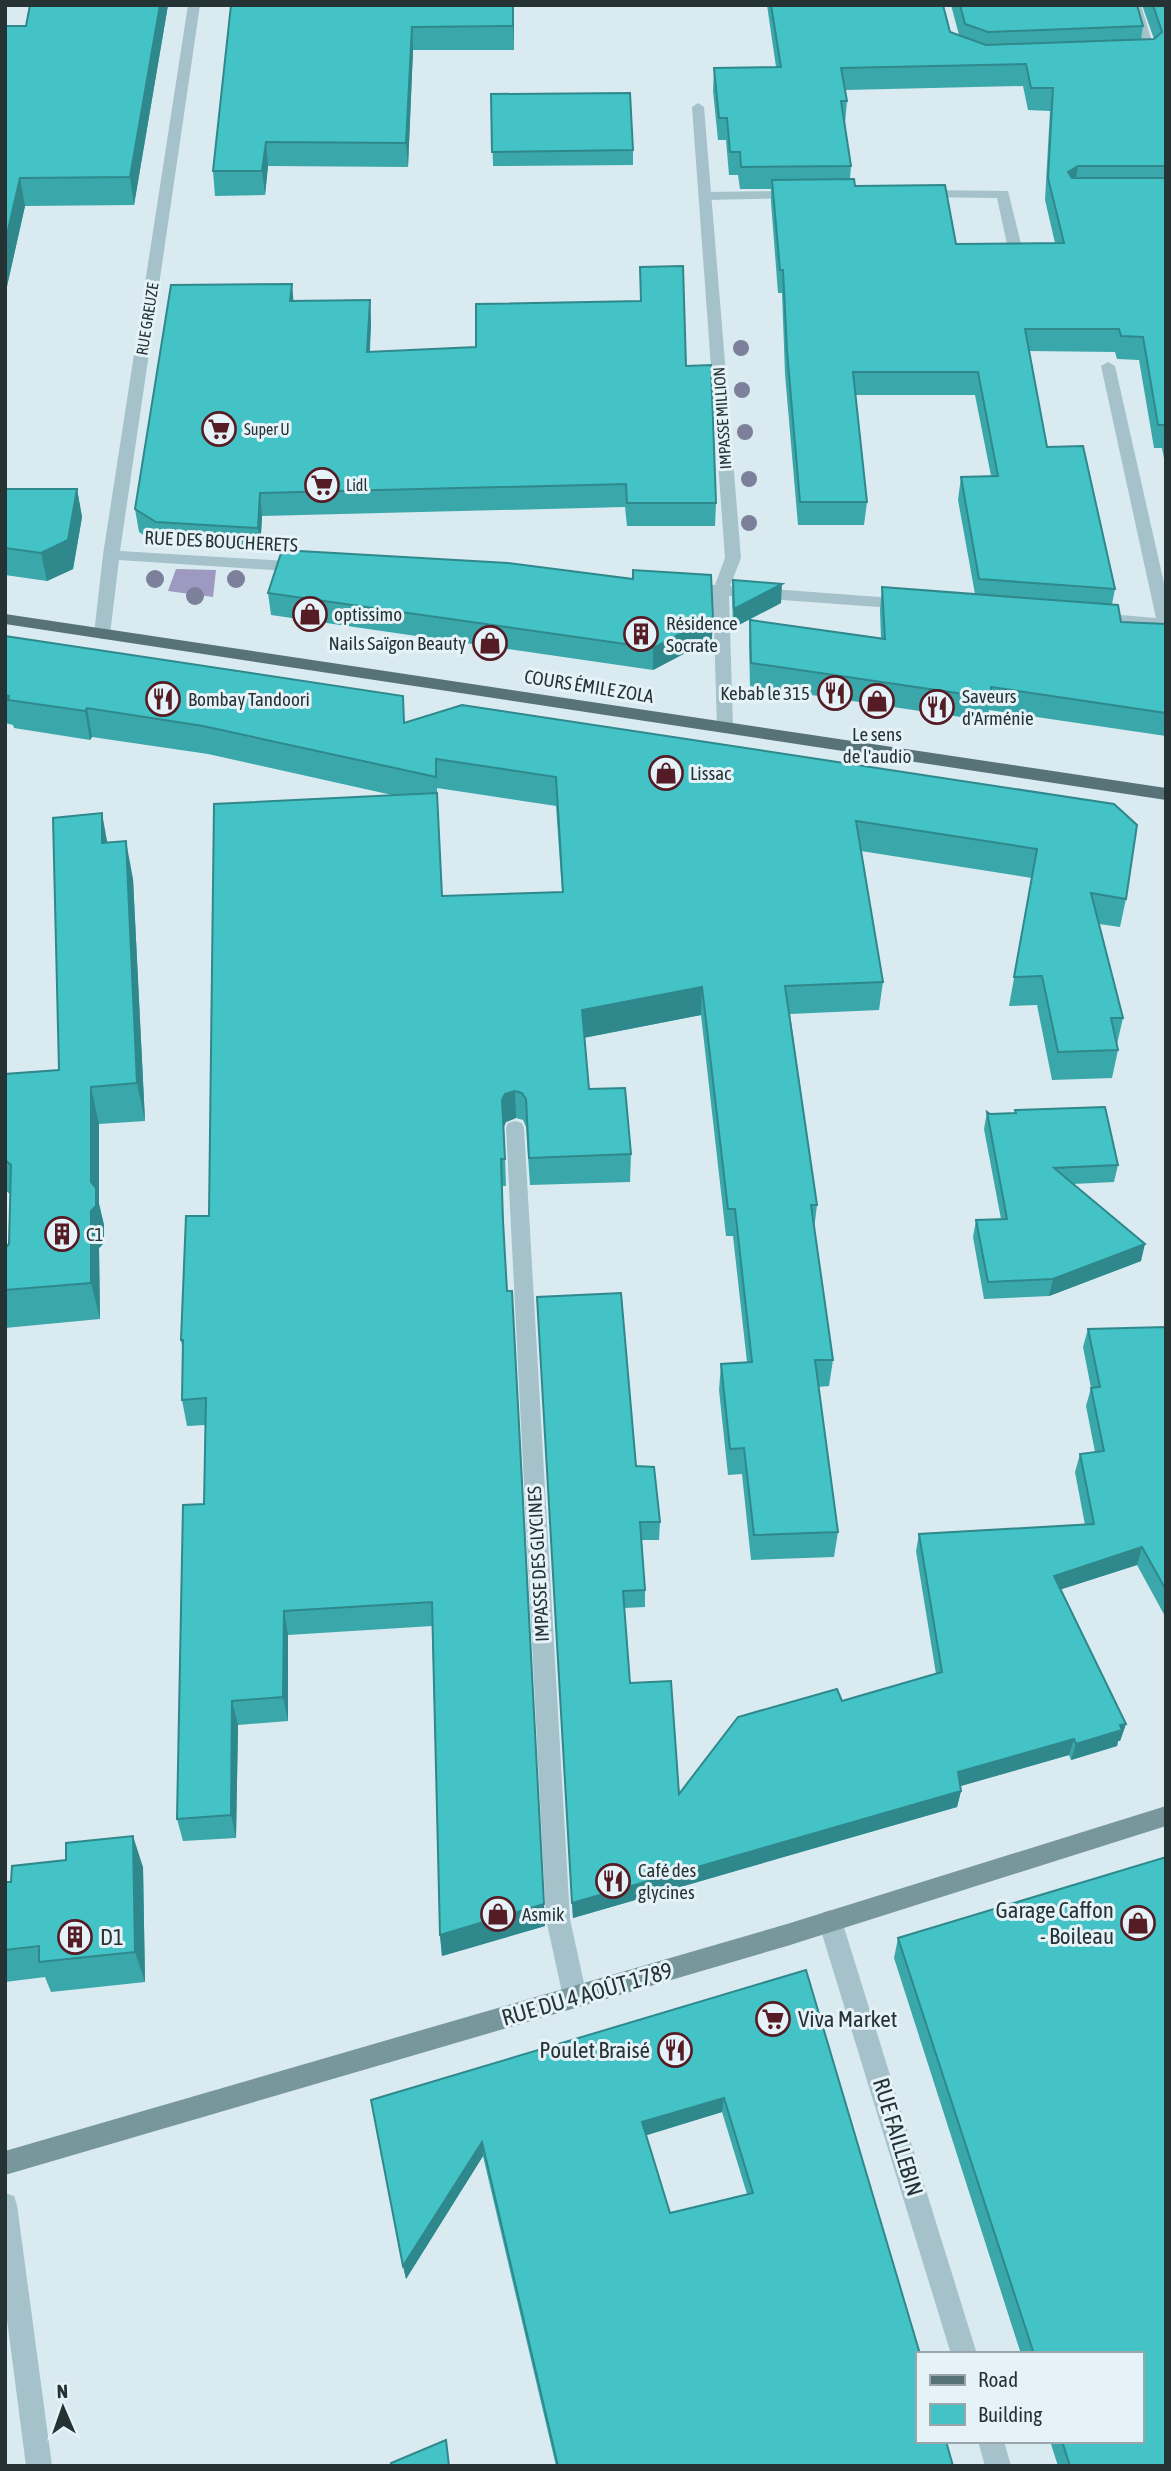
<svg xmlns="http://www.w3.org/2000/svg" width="1171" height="2471" font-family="'Asap Condensed',sans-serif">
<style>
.green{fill:#9e99c0}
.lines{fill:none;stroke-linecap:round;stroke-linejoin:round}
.service{fill:#a5c1c9;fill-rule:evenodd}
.minor{fill:#a5c1c9;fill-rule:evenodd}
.secondary{fill:#77979d;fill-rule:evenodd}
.primary{fill:#577377;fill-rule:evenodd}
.tree{fill:#7c809a}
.wall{fill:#3aa8aa;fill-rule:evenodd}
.shaded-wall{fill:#2f888b}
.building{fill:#43c3c6;stroke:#2f888b;stroke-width:2;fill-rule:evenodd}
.labels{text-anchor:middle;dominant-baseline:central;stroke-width:6;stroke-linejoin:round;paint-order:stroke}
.far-street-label{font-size:16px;fill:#263335;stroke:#e5f3f9}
.far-poi-label{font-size:16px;fill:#263335;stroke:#e5f3f9;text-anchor:start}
.street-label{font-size:19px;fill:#263335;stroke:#e5f3f9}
.poi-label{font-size:19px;fill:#263335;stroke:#e5f3f9;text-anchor:start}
.near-poi-label{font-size:23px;fill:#263335;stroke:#e5f3f9;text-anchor:end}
.near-street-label{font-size:23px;fill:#263335;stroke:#e5f3f9}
</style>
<rect width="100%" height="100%" fill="#d9eaf1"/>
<polygon class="green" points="176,569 216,570 213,597 168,591"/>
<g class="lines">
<g class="service">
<polygon points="1129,5 1141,5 1156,55 1154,58 1141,59 1135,55 1143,51"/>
<polygon points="920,190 1008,191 1021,244 1014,248 1007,244 997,198 915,197 913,194"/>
<polygon points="795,191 800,192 800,198 705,200 698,196 705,192"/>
</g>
<g class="minor">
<polygon points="188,5 200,5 120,551 302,562 310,567 302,572 119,560 110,634 102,639 94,634 103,555"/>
<polygon points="698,103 704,107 741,558 730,586 906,599 914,604 906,609 729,596 733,727 725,732 717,727 713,595 685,593 677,588 685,583 715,585 725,558 692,107"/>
<polygon points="1108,362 1115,366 1166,592 1166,629 1097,623 1089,618 1097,613 1156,618 1101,366"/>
<polygon points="515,1121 522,1123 524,1128 570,1919 587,1997 583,2005 575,2008 567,2005 563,1997 546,1919 506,1128 508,1123"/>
<polygon points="830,1910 838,1913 842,1921 977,2354 951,2354 818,1921 822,1913"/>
<polygon points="5,2193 14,2196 17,2205 52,2466 26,2466 5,2304"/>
<polygon points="978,2441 1004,2441 1011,2466 985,2466"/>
</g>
<polygon class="secondary" points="1166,1806 1166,1826 787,1946 5,2175 5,2151 787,1924"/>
<polygon class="primary" points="5,614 1166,788 1166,800 5,624"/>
</g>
<g class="tree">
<circle cx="741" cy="348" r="8"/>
<circle cx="742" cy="390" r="8"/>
<circle cx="745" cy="432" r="8"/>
<circle cx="749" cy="479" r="8"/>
<circle cx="749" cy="523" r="8"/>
<circle cx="155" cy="579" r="9"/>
<circle cx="236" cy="579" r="9"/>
<circle cx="195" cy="596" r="9"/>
</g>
<g class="wall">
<polygon points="30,5 168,5 134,205 25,206 5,295 5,26 26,26"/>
<polygon points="231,5 514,5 514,50 413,50 408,167 268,166 265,195 215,196 213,171"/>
<path d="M 767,5 L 943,5 L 950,32 L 959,35 L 951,5 L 1137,5 L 1143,26 L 1141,40 L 1154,39 L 1142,5 L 1166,5 L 1166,469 L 1162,448 L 1154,448 L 1139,360 L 1117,359 L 1115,352 L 1029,351 L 1047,447 L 1115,589 L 1112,604 L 1121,622 L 1166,624 L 1166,736 L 989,710 L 988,721 L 750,686 L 749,643 L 750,620 L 881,638 L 880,610 L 882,587 L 975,594 L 958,500 L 961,477 L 991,476 L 975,395 L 855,395 L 867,502 L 864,525 L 798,525 L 785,374 L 782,293 L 778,293 L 771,202 L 771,189 L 740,189 L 738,175 L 729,175 L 726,140 L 718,140 L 713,91 L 714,68 L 776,67 ZM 1023,86 L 1028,110 L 1050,111 L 1045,200 L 1055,243 L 956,244 L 855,186 L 850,179 L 851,166 L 845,124 L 847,101 L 845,90 Z"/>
<polygon points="491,94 633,150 633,165 493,166"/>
<polygon points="640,267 686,366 716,503 715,526 627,526 625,507 262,516 260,551 159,545 139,532 135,509 294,301 370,300 371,323 370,352 476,347 640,301"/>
<polygon points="5,489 77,489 82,517 73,569 47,581 5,575"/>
<polygon points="633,570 712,639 653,670 271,615 268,593 633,579"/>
<polygon points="733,580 781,603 733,628 732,599"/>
<path d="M 5,636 L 405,723 L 1114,804 L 1126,899 L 1120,927 L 1099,924 L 1123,1018 L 1117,1044 L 1118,1050 L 1112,1078 L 1052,1080 L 1037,1005 L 1009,1006 L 1032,878 L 861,851 L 883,982 L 879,1010 L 790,1014 L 817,1205 L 814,1230 L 833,1360 L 829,1386 L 818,1387 L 838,1532 L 834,1557 L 751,1560 L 742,1474 L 728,1475 L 719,1390 L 721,1364 L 747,1362 L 733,1236 L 726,1236 L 701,1015 L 584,1038 L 589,1089 L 631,1154 L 630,1182 L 530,1185 L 526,1127 L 523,1120 L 516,1118 L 506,1122 L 504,1127 L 506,1186 L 502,1186 L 503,1225 L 545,1926 L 442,1956 L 440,1935 L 432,1626 L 288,1635 L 288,1721 L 238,1725 L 236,1838 L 183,1841 L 177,1819 L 204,1504 L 205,1425 L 187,1426 L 182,1400 L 183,1352 L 181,1340 L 209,1216 L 392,795 L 208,754 L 92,737 L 90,740 L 14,728 L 13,725 L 5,723 ZM 437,788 L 556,806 L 562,892 L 442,896 Z"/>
<polygon points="108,843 133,879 145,1121 99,1124 99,1204 104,1225 104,1243 99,1248 100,1319 5,1328 5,1248 9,1244 10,1194 6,1191 5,1187 5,1074 59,1070"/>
<polygon points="1015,1110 1118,1165 1114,1182 1073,1184 1141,1261 1049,1296 984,1299 973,1237 976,1220 1001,1219 984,1129 987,1112 990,1114 1015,1113"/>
<polygon points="537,1297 636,1466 660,1522 659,1540 641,1540 645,1590 645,1607 624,1608 630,1683 679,1794 842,1701 936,1674 916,1551 919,1534 1085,1525 1075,1472 1080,1454 1095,1452 1086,1406 1091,1388 1083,1347 1088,1329 1166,1327 1166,1618 1137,1565 1061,1589 1126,1724 1120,1741 1118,1741 1117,1746 1071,1760 1069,1755 960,1786 961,1791 957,1807 573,1918"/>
<polygon points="1166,1857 1166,2466 1058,2466 1050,2441 1141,2441 1141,2354 1021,2354 894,1958 898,1938"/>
<polygon points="143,1867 145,1982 51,1992 45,1977 5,1982 5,1882"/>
<path d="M 806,1970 L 953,2466 L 556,2466 L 483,2156 L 406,2279 L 371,2100 ZM 722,2112 L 747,2194 L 670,2213 L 646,2135 Z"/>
</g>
<g class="shaded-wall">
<polygon points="160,5 168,5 134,205 130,177"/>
<polygon points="513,5 514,5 514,50 513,26"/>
<polygon points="412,27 413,50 408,167 406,143"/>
<polygon points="266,142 268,166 265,195 262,171"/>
<polygon points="1078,166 1074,188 1068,172"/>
<polygon points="20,178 25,206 5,295 5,243"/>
<polygon points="292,284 294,307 290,301"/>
<polygon points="370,300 371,323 368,375 367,352"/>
<polygon points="77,489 82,517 73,569 47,581 41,553"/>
<polygon points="260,493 262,516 260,551 258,528"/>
<polygon points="782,584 781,603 733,628 734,609"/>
<polygon points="713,617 712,639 653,670 653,648"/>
<polygon points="87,708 92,737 90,740 85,711"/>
<polygon points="102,813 109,852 102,843"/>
<polygon points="126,841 133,879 145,1121 137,1083"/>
<polygon points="702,987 701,1015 582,1038 582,1010"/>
<polygon points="91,1087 99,1124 99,1204 104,1225 104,1243 99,1248 100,1319 91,1283"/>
<polygon points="515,1091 516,1118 506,1122 503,1128 502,1100 505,1094"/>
<polygon points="1145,1244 1141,1261 1049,1296 1053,1279"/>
<polygon points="1142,1547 1137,1565 1050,1593 1054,1576"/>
<polygon points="284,1611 288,1635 288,1721 283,1697"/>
<polygon points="232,1701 238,1725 236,1838 231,1815"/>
<polygon points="1126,1724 1120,1741 1118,1741 1117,1746 1071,1760 1076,1744 1120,1725"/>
<polygon points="1074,1739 1069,1755 954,1788 958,1772"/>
<polygon points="961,1791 957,1807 573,1918 572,1903"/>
<polygon points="133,1836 143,1867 145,1982 135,1952"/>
<polygon points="544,1904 545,1926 442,1956 440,1935"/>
<polygon points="724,2098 722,2112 641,2137 642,2122"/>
<polygon points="482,2142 483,2156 406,2279 403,2266"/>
</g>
<g class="building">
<polygon points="30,5 160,5 130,177 20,178 5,243 5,26 26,26"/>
<polygon points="231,5 513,5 513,26 412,27 406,143 266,142 262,171 213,171"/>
<polygon points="771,5 943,5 950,32 986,45 1154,39 1162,32 1153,5 1166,5 1166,166 1078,166 1068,172 1072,178 1166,178 1166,425 1158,425 1143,337 1121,336 1119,329 1025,329 1047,447 1083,446 1115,589 979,579 961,477 998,476 978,372 853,372 867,502 800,502 787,351 783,270 780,270 772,180 854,179 855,186 945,185 956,244 1064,243 1048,178 1053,88 1031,88 1026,64 841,68 847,101 841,101 851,166 741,167 740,152 730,152 727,118 719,118 714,68 781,67"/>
<polygon points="960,5 1137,5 1143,26 988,32 965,24"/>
<polygon points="630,93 633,150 492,152 491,94"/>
<polygon points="683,266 686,366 711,365 716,503 627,503 626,484 260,493 258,528 156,522 135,509 171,285 292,284 290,301 370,300 367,352 476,347 476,304 641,301 640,267"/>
<polygon points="5,489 77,489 68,540 41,553 5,548"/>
<polygon points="282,550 508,563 633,579 633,570 711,575 713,617 653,648 268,593"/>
<polygon points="733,580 782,584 734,609"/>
<polygon points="882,587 1118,605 1121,622 1166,624 1166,713 991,687 991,698 751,663 750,620 885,639"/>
<polygon points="5,636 403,696 404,723 462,705 1114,804 1137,825 1126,899 1091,893 1123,1018 1111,1018 1118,1050 1058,1052 1042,976 1014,977 1037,849 856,821 883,982 785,986 817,1205 811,1205 833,1360 815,1360 838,1532 754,1535 744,1448 730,1449 721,1364 752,1362 735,1209 728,1209 702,987 582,1010 589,1089 625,1088 631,1154 529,1158 526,1099 522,1093 515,1091 505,1094 502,1100 505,1159 501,1159 503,1221 507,1291 512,1291 544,1904 440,1935 432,1602 284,1611 283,1697 232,1701 231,1815 177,1819 183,1505 204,1504 206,1398 182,1400 183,1340 181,1340 186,1216 209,1216 214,804 437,793 442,896 563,892 556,777 436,759 436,777 203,726 87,708 85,711 8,700 9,696 5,695"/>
<polygon points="102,813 102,843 126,841 137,1083 91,1087 91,1182 96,1188 96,1206 91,1211 91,1283 5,1290 5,1248 9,1244 11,1165 5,1160 5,1074 59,1070 53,818"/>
<polygon points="1105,1107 1118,1165 1054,1168 1145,1244 1053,1279 988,1282 976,1220 1007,1219 987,1112 990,1114 1016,1113 1015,1110"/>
<polygon points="621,1293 636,1466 654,1467 660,1522 640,1522 645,1590 623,1591 630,1683 671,1681 679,1794 738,1717 837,1689 842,1701 942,1672 919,1534 1094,1524 1080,1454 1104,1451 1091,1388 1100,1387 1088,1329 1166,1327 1166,1590 1142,1547 1054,1576 1126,1724 1120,1725 1122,1730 1076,1744 1074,1739 958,1772 961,1791 572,1903 537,1297"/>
<polygon points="133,1836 135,1952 39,1962 39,1946 5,1950 5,1882 11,1882 12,1866 66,1860 66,1843"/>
<polygon points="1166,1857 1166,2466 1070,2466 1062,2441 1141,2441 1141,2354 1034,2354 898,1938"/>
<path d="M 806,1970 L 920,2354 L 917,2354 L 917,2441 L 946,2441 L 953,2466 L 558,2466 L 482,2142 L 403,2266 L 371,2100 ZM 724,2098 L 753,2193 L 670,2213 L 642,2122 Z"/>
<polygon points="446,2440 449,2466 392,2466 391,2463"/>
</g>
<defs>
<g id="supermarket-ring" transform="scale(1.75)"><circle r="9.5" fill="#e5f3f9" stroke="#561c25" stroke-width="1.5"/><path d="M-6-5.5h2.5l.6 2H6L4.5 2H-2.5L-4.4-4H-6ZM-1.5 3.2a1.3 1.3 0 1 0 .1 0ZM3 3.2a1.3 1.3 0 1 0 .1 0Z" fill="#561c25"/></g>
<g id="shop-ring" transform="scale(1.75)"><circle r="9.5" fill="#e5f3f9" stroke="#561c25" stroke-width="1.5"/><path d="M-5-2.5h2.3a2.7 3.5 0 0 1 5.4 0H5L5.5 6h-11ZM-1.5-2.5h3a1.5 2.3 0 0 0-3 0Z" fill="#561c25"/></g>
<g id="building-ring" transform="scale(1.75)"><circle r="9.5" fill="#e5f3f9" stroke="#561c25" stroke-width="1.5"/><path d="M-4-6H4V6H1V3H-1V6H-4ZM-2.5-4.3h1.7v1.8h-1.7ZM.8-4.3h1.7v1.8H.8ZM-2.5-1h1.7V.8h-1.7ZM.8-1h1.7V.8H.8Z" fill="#561c25"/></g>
<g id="restaurant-ring" transform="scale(1.75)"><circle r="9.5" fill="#e5f3f9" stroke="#561c25" stroke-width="1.5"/><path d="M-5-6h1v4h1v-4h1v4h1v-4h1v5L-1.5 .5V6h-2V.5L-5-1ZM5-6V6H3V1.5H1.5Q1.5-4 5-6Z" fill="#561c25"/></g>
</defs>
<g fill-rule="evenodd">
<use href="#supermarket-ring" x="219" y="429"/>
<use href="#supermarket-ring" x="322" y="485"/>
<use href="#shop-ring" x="310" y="614"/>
<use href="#building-ring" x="641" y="634"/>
<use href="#shop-ring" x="490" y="643"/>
<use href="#restaurant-ring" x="835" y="693"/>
<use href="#restaurant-ring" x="163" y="699"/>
<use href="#shop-ring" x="877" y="701"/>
<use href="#restaurant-ring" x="937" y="707"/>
<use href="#shop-ring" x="666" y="773"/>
<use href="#building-ring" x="62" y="1234"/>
<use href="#restaurant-ring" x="613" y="1881"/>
<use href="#shop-ring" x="498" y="1914"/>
<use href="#shop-ring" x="1138" y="1923"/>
<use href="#building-ring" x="75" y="1937"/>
<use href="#supermarket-ring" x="773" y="2019"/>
<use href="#restaurant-ring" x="675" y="2050"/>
</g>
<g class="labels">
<g class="far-street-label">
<text transform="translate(147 319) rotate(-81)">RUE GREUZE</text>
<text transform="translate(722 418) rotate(-94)">IMPASSE MILLION</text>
</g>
<g class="far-poi-label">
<text x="244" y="429">Super U</text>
<text x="346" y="485">Lidl</text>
</g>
<g class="street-label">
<text transform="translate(221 541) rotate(3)">RUE DES BOUCHERETS</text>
<text transform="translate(589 686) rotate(9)">COURS ÉMILE ZOLA</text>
<text transform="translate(538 1564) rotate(-93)">IMPASSE DES GLYCINES</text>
</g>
<g class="poi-label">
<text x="334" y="614">optissimo</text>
<text x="666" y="623">Résidence<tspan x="666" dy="22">Socrate</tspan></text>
<text x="466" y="643" text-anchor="end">Nails Saïgon Beauty</text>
<text x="810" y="693" text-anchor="end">Kebab le 315</text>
<text x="962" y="696">Saveurs<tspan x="962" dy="22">d'Arménie</tspan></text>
<text x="188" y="699">Bombay Tandoori</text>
<text x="877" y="734" text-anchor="middle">Le sens<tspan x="877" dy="22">de l'audio</tspan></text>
<text x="690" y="773">Lissac</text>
<text x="86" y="1234">C1</text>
<text x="638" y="1870">Café des<tspan x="638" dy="22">glycines</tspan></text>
<text x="522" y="1914">Asmik</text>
</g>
<g class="near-poi-label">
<text x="1114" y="1910">Garage Caffon<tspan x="1114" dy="26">- Boileau</tspan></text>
<text x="100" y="1937" text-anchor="start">D1</text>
<text x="798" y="2019" text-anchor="start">Viva Market</text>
<text x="650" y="2050">Poulet Braisé</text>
</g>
<g class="near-street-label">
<text transform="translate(587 1994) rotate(-16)">RUE DU 4 AOÛT 1789</text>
<text transform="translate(898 2137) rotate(73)">RUE FAILLEBIN</text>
</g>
</g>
<rect width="1171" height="2471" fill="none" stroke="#263335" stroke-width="14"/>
<rect x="916" y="2352" width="228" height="91" fill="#e5f3f9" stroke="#99a6ab" stroke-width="2"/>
<rect x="930" y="2375" width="35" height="10" fill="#577377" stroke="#99a6ab" stroke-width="2"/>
<text x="978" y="2387" font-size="21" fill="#263335">Road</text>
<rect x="930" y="2404" width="35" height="21" fill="#43c3c6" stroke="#99a6ab" stroke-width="2"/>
<text x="978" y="2422" font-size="21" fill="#263335">Building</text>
<g transform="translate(63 2408) rotate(358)" stroke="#e5f3f9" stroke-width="5" paint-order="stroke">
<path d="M0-5L12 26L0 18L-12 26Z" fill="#263335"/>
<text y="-10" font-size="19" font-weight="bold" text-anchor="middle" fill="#263335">N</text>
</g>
</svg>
